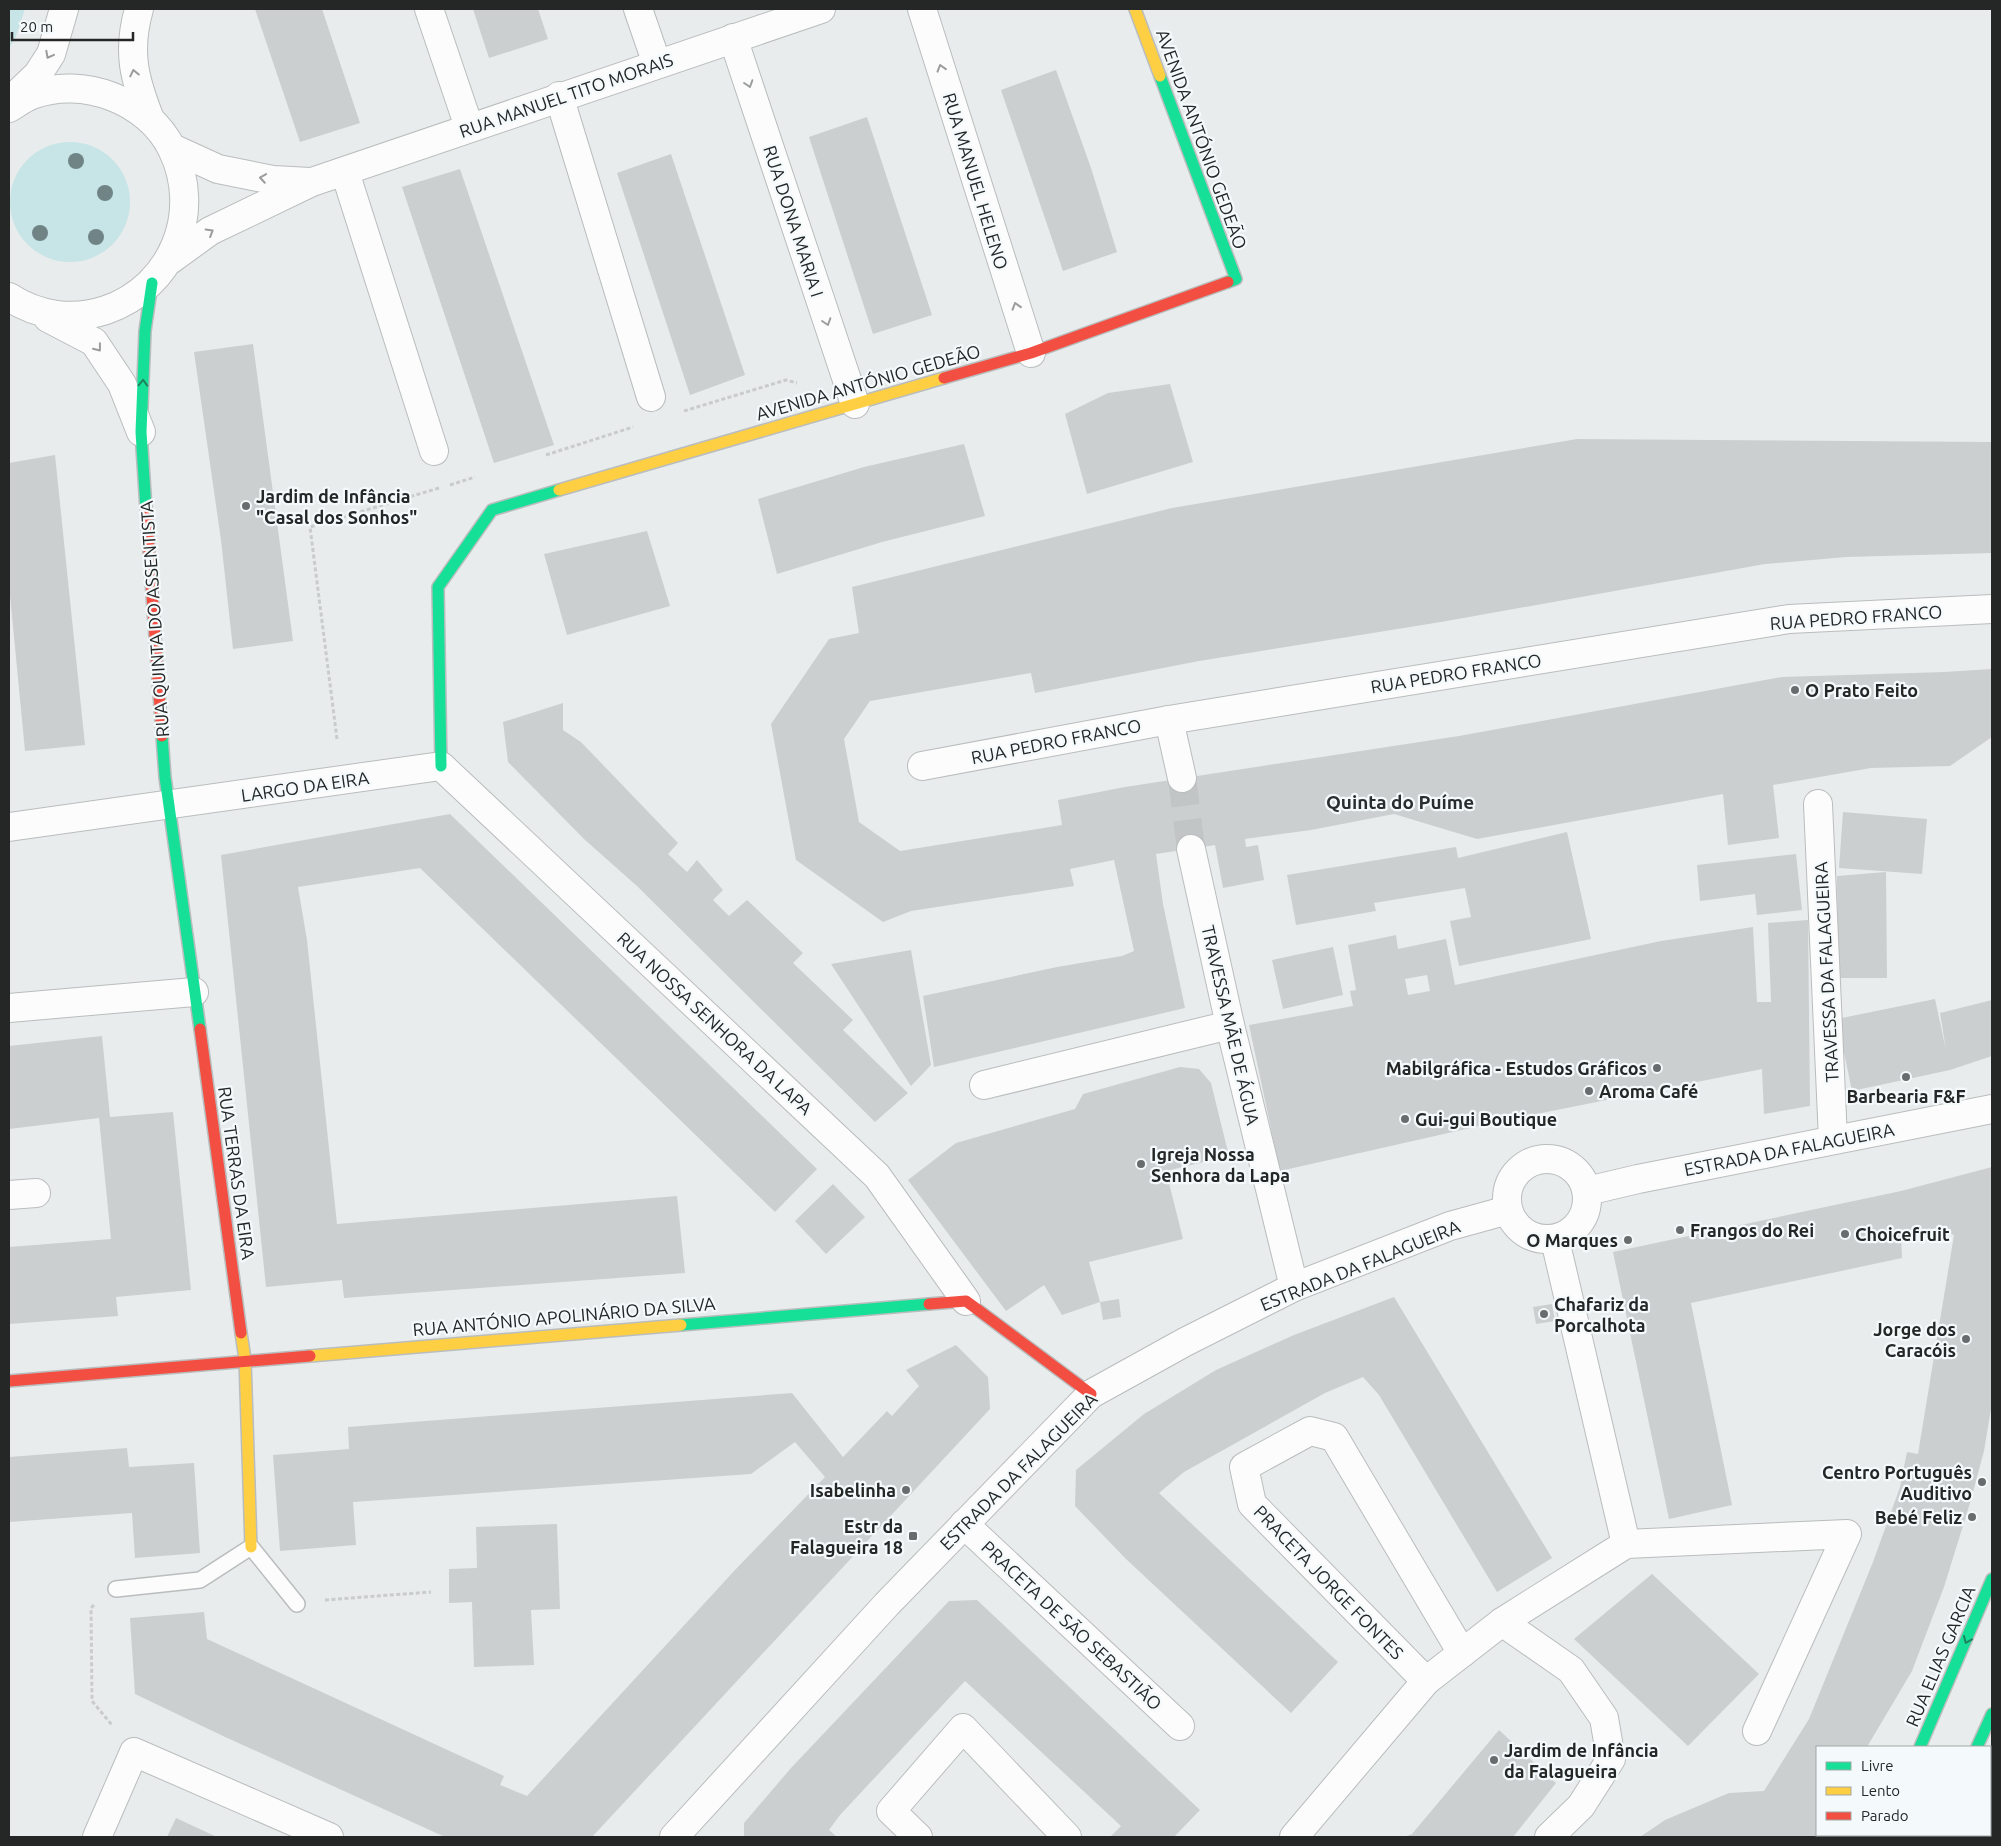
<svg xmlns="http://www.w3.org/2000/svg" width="2001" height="1846" font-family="Ubuntu,sans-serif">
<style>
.green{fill:#c7e4e7}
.building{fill:#cccfcf;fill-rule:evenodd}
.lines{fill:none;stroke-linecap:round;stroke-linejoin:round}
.street-tunnel{stroke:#c1c5c5;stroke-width:28;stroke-dasharray:28 14;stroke-linecap:butt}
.lane-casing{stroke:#babdbd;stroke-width:18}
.street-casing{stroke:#babdbd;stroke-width:30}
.fast-casing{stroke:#babdbd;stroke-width:14}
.slow-casing{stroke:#babdbd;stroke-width:14}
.jam-casing{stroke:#babdbd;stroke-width:14}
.path{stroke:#cacccc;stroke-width:3;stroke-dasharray:4 2.5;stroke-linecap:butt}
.lane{stroke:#fcfcfc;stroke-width:15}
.street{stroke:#fcfcfc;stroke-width:28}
.fast{stroke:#16e098;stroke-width:11}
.slow{stroke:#ffcf43;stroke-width:11}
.jam{stroke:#f24e42;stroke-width:11}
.tree{fill:#708486}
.oneway{stroke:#9b9c9c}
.oneway2{stroke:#1e8460}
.poi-dot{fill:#696c6c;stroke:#f4fafb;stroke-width:2}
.labels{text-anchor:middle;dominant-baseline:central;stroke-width:4.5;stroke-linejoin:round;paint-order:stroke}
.street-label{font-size:18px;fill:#252727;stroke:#f4fafb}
.poi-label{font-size:18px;font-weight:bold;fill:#252727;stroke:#f4fafb;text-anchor:start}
.neighbourhood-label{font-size:19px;font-weight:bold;fill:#292d2e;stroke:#f4fafb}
</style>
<rect width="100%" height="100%" fill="#e8ecec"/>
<g class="green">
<polygon points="9,9 25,9 15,39 9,48"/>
<circle cx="70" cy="202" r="60"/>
</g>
<g class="building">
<polygon points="255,9 322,9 360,123 300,142"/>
<polygon points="473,9 538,9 548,39 489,58"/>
<polygon points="1056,70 1091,168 1117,252 1063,271 1001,90"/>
<polygon points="867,117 932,315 873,334 809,137"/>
<polygon points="671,154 745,375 690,395 617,173"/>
<polygon points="460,169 554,445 494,463 402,187"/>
<polygon points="253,344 293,641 233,649 221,540 194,352"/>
<polygon points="1170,384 1193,462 1087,494 1065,414 1108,393"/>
<polygon points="1577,439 1992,442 1992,553 1846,557 1765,564 1441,622 1199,661 1035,693 1031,673 870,701 844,739 859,822 900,851 1062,825 1058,800 1125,787 1459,736 1782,677 1944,672 1992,669 1992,737 1950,766 1871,768 1773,785 1779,838 1728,845 1723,794 1477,839 1394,814 1311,830 1245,839 1246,847 1258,845 1264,880 1223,888 1215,845 1156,854 1163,904 1185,1008 934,1067 923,996 1057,967 1122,956 1134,951 1114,860 1070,869 1074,886 911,911 883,922 796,860 771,724 829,639 859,633 852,587 1172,508"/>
<polygon points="964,444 985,516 882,542 777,574 758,499 864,467"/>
<polygon points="55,455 85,745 25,751 9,585 9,463"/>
<polygon points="647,531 670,606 567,635 544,554"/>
<polygon points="563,703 563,730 581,742 678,843 668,854 687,872 697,860 723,890 713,900 729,916 747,900 803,953 793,963 853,1020 843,1030 908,1093 875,1122 638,887 584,839 508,762 503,722"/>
<polygon points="1843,812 1927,819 1922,874 1839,868"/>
<polygon points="450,814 817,1169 775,1212 420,868 298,887 307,940 337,1224 677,1196 685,1273 344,1298 342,1280 266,1287 221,855"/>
<polygon points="1567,832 1591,939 1459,966 1450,921 1471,917 1465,888 1374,903 1376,911 1296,925 1287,875 1456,847 1458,858"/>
<polygon points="1796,854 1802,910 1757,915 1755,894 1700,901 1697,865"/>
<polygon points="1886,872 1887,978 1838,978 1837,876"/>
<path d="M 1808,920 L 1810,1106 L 1764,1114 L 1762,1069 L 1497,1122 L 1280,1171 L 1249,1025 L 1353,1006 L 1350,991 L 1356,990 L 1348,945 L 1396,935 L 1398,949 L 1446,939 L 1455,985 L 1661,941 L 1753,927 L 1757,1002 L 1771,1002 L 1768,923 ZM 1427,975 L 1430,991 L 1408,995 L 1405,979 Z"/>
<polygon points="1333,947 1343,995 1283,1009 1272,960"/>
<polygon points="911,950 931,1065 911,1086 831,964"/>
<polygon points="1935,999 1946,1050 1940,1013 1992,1000 1992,1056 1950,1070 1852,1091 1837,1019"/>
<polygon points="102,1036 110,1117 173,1112 191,1290 116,1297 118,1316 9,1324 9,1247 111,1239 99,1118 9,1129 9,1046"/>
<polygon points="1180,1067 1199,1069 1211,1083 1229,1156 1166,1171 1183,1239 1089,1262 1100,1302 1062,1315 1044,1285 1006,1311 908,1180 956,1143 1075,1109 1083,1094"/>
<polygon points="1992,1167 1992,1403 1984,1451 1970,1503 1944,1587 1912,1671 1867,1747 1817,1747 1816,1837 1640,1837 1665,1820 1729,1793 1764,1791 1809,1719 1873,1562 1900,1487 1907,1452 1918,1454 1954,1235 1938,1228 1901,1236 1902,1258 1691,1303 1732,1505 1669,1519 1613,1252 1901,1191"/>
<polygon points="833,1184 865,1217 826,1254 795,1221"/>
<polygon points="1394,1297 1552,1558 1497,1592 1379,1395 1363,1377 1325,1393 1184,1472 1159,1493 1338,1662 1291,1713 1126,1559 1075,1506 1076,1470 1144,1414 1216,1370 1294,1335"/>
<polygon points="1119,1299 1121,1317 1103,1320 1100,1302"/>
<polygon points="1552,1304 1555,1321 1536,1324 1533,1307"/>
<polygon points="956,1345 988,1377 990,1409 592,1837 445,1837 223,1736 135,1694 130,1618 204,1612 207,1639 504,1776 500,1785 527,1796 735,1570 825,1477 795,1442 751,1474 353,1502 356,1545 280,1551 273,1455 349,1449 348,1427 792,1393 843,1457 887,1411 892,1416 919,1386 906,1370"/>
<polygon points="127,1448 129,1467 194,1463 200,1553 135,1558 132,1513 9,1522 9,1457"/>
<polygon points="557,1524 560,1609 531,1610 534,1665 474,1667 472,1602 449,1603 449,1569 477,1568 476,1527"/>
<polygon points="1652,1574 1759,1674 1688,1746 1574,1639"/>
<polygon points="977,1600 1200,1810 1174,1837 1110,1837 1121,1826 965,1681 840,1815 829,1830 837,1837 744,1837 744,1823 791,1768 949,1601"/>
<polygon points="1499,1730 1556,1783 1513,1837 1404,1837 1412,1834"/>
<polygon points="176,1818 217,1837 167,1837"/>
</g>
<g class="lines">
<polyline class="street-tunnel" points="1182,778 1191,849"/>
<g class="lane-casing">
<polyline id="lane" points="116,1589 200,1580 251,1547 297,1604"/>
</g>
<g class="street-casing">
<g id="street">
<path d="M 139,9 C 127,51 134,79 150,119"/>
<polyline points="429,9 469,127"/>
<polyline points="638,9 657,64"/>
<polyline points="922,9 1031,353"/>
<polyline points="733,38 855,404"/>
<polyline points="559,96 651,397"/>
<polyline points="11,100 38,74 51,54 64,9"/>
<path d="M 9,108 C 16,104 24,98 32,95 C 82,76 148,100 172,149 C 203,212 173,287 106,310 C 73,321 38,316 9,297"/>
<polyline points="172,148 218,169 273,180 310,182"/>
<polyline points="345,172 434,451"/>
<polyline points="170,260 210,231 312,182 821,9"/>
<polyline points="48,318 94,342 122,384 141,432"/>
<polyline points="1169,720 1182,778"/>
<polyline points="922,766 1169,720 1789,619 1992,609"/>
<polyline points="1818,804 1833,1140"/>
<polyline points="9,827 441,766 877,1176 966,1301"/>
<polyline points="1191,849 1230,1025 1294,1287"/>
<polyline points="9,1008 194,992"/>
<polyline points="984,1085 1230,1025"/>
<circle cx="1547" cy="1199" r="40"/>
<polyline points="1587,1191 1638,1179 1992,1109"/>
<polyline points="9,1195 36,1193"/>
<polyline points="1555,1240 1626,1544"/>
<polyline points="964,1524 1180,1726"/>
<polyline points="1502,1622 1571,1670 1604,1718 1611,1759 1581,1806 1549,1837"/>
<polyline points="1426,1681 1252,1504 1244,1467 1310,1431 1334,1437 1462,1653"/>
<polyline points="97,1837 134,1752 329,1837"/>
<polyline points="674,1837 887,1604 1091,1394 1185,1342 1294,1287 1450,1226 1508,1210"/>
<polyline points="918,1837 891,1811 963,1728 1067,1837"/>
<polyline points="1294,1837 1426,1681 1502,1622 1626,1544 1847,1534 1757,1731"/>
</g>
</g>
<g class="fast-casing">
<g id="fast">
<polyline points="1160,76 1236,279 1228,282"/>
<polyline points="146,509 141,432 145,331 152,283"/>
<polyline points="162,736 165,777 200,1029"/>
<polyline points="441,766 438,587 492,510 559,490"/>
<polyline points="681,1325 929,1304"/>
<polyline points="1920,1747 1992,1579"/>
<polyline points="1977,1747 1992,1714"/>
<polyline points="1881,1837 1882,1835"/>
</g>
</g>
<g class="slow-casing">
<g id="slow">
<polyline points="1135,9 1160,76"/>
<polyline points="559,490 944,378"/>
<polyline points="241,1333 245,1359 251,1547"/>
<polyline points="310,1356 681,1325"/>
</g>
</g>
<g class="jam-casing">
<g id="jam">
<polyline points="944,378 1031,353 1228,282"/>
<polyline points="146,509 162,736"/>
<polyline points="200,1029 241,1333"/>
<polyline points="929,1304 966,1301 1091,1394"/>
<polyline points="9,1381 310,1356"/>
<polyline points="1936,1837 1937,1835"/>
</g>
</g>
<g class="path">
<polyline points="684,411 786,380 797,383"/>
<polyline points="546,455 633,427"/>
<polyline points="450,485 475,477"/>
<polyline points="337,739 310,527 439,488"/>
<polyline points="325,1600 431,1592"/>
<polyline points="94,1605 91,1608 92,1701 112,1725"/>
</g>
<use href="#lane" class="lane"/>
<use href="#street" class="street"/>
<use href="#fast" class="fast"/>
<use href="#slow" class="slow"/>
<use href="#jam" class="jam"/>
</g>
<g class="tree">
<circle cx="76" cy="161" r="8"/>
<circle cx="105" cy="193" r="8"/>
<circle cx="40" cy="233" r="8"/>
<circle cx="96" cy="237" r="8"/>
</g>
<defs><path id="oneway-chevron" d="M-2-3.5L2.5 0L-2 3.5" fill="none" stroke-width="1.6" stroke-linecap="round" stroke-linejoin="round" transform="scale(1.25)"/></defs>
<g class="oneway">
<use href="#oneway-chevron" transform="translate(49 55) rotate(118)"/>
<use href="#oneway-chevron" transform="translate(941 68) rotate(-107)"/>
<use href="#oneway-chevron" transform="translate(134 73) rotate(-102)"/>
<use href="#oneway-chevron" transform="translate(749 84) rotate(72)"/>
<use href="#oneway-chevron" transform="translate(263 178) rotate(-171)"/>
<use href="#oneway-chevron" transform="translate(210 232) rotate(-31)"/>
<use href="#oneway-chevron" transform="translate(1016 306) rotate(-107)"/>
<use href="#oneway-chevron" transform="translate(827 322) rotate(72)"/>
<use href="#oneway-chevron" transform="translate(98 348) rotate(52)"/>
</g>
<g class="oneway2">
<use href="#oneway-chevron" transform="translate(143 383) rotate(-88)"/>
<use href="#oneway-chevron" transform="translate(1967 1640) rotate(113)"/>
</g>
<g class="poi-dot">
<circle cx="246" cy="506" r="5"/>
<circle cx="1795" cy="690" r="5"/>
<circle cx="1657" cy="1068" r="5"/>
<circle cx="1906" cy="1077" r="5"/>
<circle cx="1589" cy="1091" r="5"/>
<circle cx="1405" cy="1119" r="5"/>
<circle cx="1141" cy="1164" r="5"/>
<circle cx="1680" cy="1230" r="5"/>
<circle cx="1845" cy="1234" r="5"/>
<circle cx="1628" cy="1240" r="5"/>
<circle cx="1544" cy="1314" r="5"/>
<circle cx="1966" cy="1339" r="5"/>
<circle cx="1982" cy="1482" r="5"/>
<circle cx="906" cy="1490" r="5"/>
<circle cx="1972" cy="1517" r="5"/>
<rect x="908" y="1531" width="10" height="10" rx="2.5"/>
<circle cx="1494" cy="1760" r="5"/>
</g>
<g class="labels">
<g class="street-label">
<text transform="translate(566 95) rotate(-19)">RUA MANUEL TITO MORAIS</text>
<text transform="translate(1202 139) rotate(70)">AVENIDA ANTÓNIO GEDEÃO</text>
<text transform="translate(976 181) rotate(73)">RUA MANUEL HELENO</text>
<text transform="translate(794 221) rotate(72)">RUA DONA MARIA I</text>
<text transform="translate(868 382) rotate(-16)">AVENIDA ANTÓNIO GEDEÃO</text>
<text transform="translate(1856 617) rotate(-4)">RUA PEDRO FRANCO</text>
<text transform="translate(154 619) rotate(-94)">RUA QUINTA DO ASSENTISTA</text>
<text transform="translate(1456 673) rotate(-9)">RUA PEDRO FRANCO</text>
<text transform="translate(1056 741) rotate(-11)">RUA PEDRO FRANCO</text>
<text transform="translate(305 786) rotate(-8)">LARGO DA EIRA</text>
<text transform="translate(1826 972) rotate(-93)">TRAVESSA DA FALAGUEIRA</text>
<text transform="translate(715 1023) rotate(43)">RUA NOSSA SENHORA DA LAPA</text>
<text transform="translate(1231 1025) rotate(77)">TRAVESSA MÃE DE ÁGUA</text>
<text transform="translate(1789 1149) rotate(-11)">ESTRADA DA FALAGUEIRA</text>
<text transform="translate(237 1173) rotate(82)">RUA TERRAS DA EIRA</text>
<text transform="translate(1360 1265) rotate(-22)">ESTRADA DA FALAGUEIRA</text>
<text transform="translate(564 1316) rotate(-5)">RUA ANTÓNIO APOLINÁRIO DA SILVA</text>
<text transform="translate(1018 1471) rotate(-45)">ESTRADA DA FALAGUEIRA</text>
<text transform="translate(1329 1582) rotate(46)">PRACETA JORGE FONTES</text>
<text transform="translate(1072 1625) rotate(43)">PRACETA DE SÃO SEBASTIÃO</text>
<text transform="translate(1940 1656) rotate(-67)">RUA ELIAS GARCIA</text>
</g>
<g class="poi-label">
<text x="256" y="496">Jardim de Infância<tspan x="256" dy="21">"Casal dos Sonhos"</tspan></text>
<text x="1805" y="690">O Prato Feito</text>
<text x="1647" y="1068" text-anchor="end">Mabilgráfica - Estudos Gráficos</text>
<text x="1599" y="1091">Aroma Café</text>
<text x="1906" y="1096" text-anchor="middle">Barbearia F&amp;F</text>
<text x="1415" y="1119">Gui-gui Boutique</text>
<text x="1151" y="1154">Igreja Nossa<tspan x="1151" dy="21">Senhora da Lapa</tspan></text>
<text x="1690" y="1230">Frangos do Rei</text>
<text x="1855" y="1234">Choicefruit</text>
<text x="1618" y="1240" text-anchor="end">O Marques</text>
<text x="1554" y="1304">Chafariz da<tspan x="1554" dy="21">Porcalhota</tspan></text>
<text x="1956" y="1329" text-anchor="end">Jorge dos<tspan x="1956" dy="21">Caracóis</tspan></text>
<text x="1972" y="1472" text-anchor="end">Centro Português<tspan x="1972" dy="21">Auditivo</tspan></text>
<text x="896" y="1490" text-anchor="end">Isabelinha</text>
<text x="1962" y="1517" text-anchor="end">Bebé Feliz</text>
<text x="903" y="1526" text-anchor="end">Estr da<tspan x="903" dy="21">Falagueira 18</tspan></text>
<text x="1504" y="1750">Jardim de Infância<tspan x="1504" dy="21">da Falagueira</tspan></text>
</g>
<g class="neighbourhood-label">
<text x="1400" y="802">Quinta do Puíme</text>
</g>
</g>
<rect width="2001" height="1846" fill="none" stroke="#252727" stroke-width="20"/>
<rect x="1816" y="1746" width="175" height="90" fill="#f4fafb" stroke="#a1a6a6"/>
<rect x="1826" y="1762" width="25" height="8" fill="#16e098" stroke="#a1a6a6"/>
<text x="1861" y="1771" font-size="15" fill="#252727">Livre</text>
<rect x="1826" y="1787" width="25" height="8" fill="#ffcf43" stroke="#a1a6a6"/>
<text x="1861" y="1796" font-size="15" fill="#252727">Lento</text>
<rect x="1826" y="1812" width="25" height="8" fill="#f24e42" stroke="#a1a6a6"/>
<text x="1861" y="1821" font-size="15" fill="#252727">Parado</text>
<path d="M12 32v8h121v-8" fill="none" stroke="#252727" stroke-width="2.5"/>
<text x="20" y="32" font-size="15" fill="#252727" stroke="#f4fafb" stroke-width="4" paint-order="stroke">20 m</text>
</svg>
